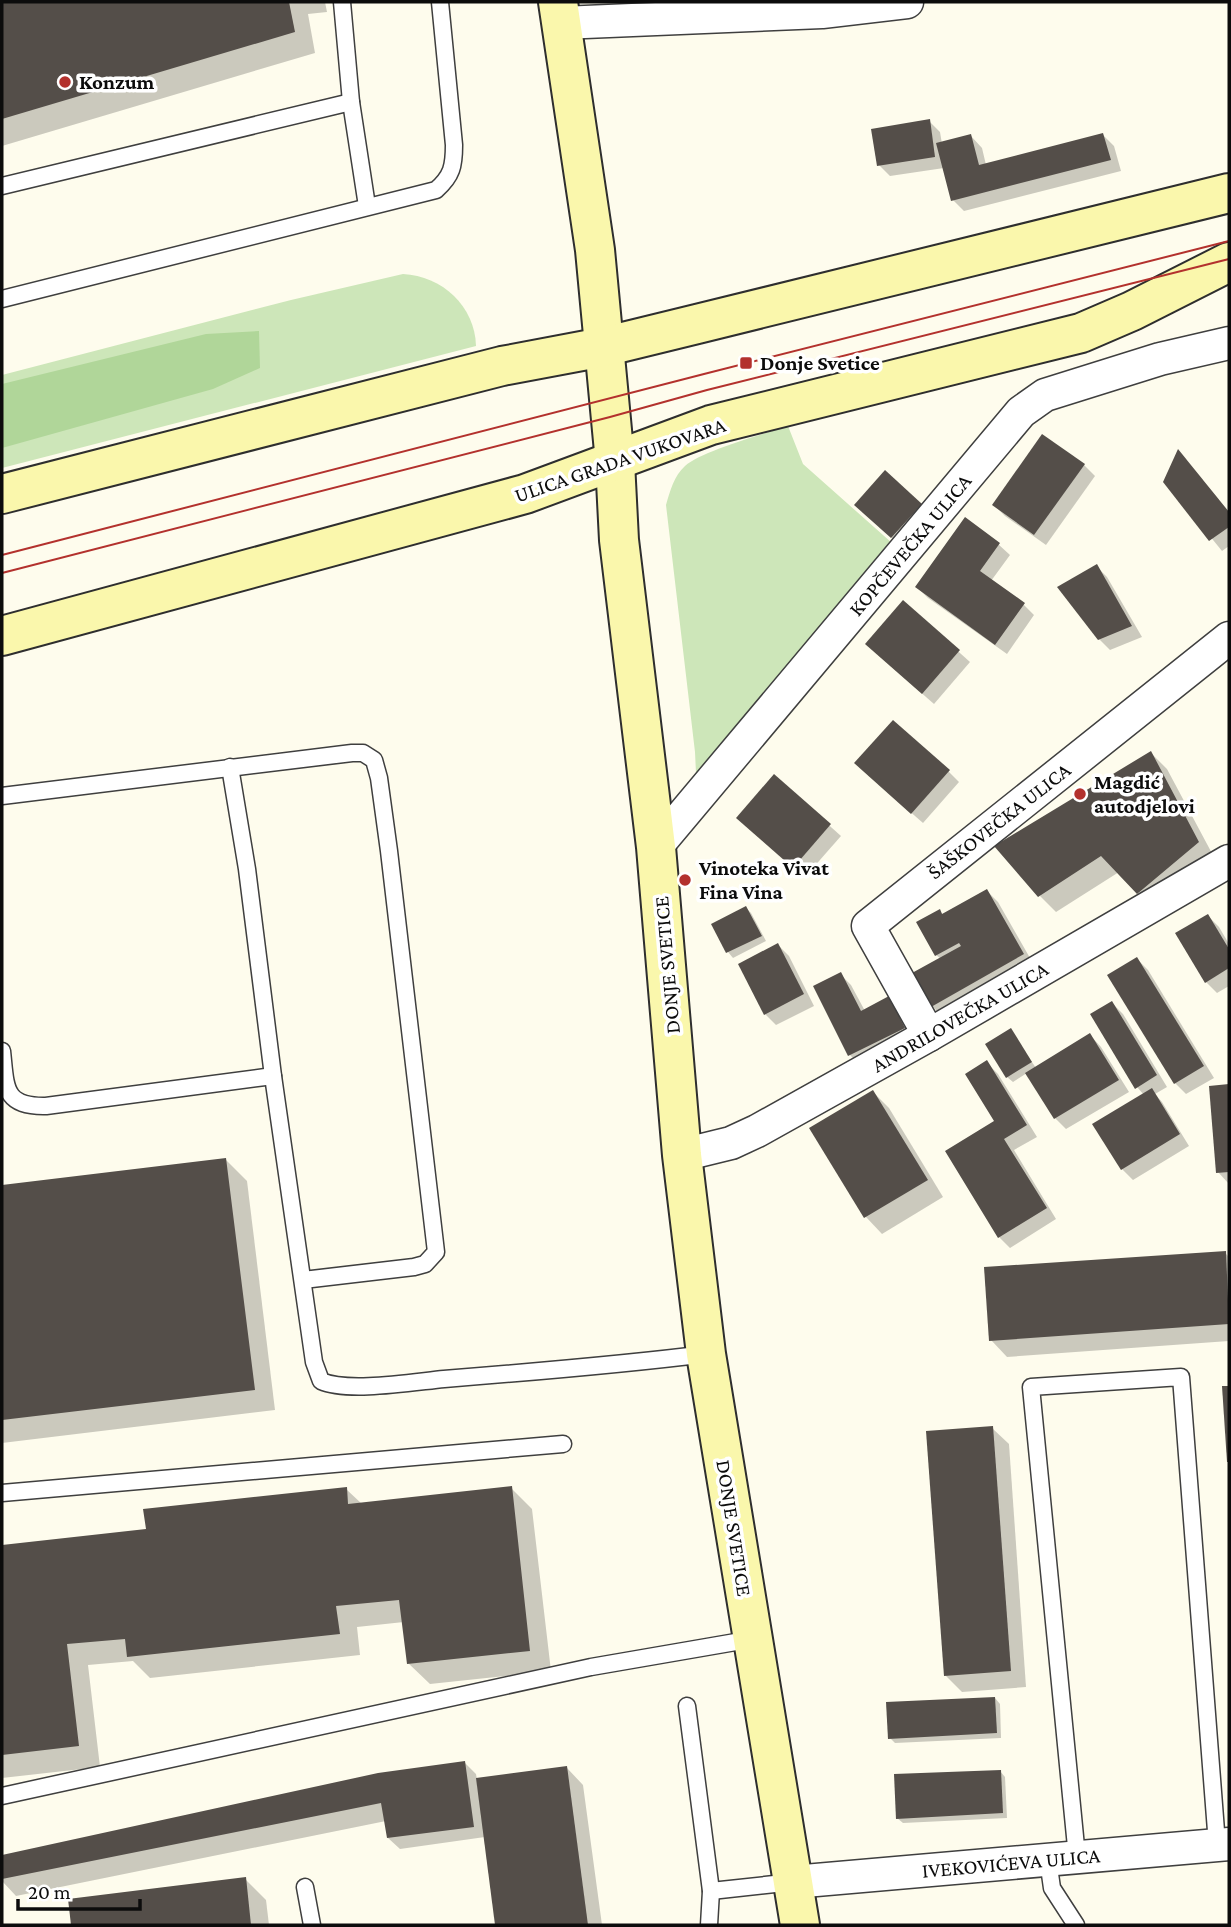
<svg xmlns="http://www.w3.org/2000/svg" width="1231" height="1927" font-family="'Crimson Pro',serif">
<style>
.green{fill:#cde6b9}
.forest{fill:#b0d699}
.shadow{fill:#0003}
.building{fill:#544e49}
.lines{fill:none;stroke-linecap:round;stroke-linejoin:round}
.lane-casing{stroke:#3f3f3f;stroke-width:19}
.street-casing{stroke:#3f3f3f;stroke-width:35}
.secondary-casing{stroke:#2e2e2e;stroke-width:42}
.lane{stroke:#fff;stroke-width:16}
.street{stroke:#fff;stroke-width:32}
.secondary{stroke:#faf7ac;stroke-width:38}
.tram{stroke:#b3312d;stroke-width:2}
.poi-dot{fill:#b3312d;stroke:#fff;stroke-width:2.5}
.labels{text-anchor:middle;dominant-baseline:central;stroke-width:7;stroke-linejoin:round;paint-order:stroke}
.poi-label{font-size:21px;font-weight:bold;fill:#0c0c0c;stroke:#fff;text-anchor:start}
.street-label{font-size:21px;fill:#0c0c0c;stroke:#fff}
</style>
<rect width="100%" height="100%" fill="#fefced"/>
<g class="green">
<path d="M 403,274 C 442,276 475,306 476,346 L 2,468 L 2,375 L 291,300 Z"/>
<path d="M 788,426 L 803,464 L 892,543 L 692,788 L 690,782 L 696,773 L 695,752 L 666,505 C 670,491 674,476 685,466 C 702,451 764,434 788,426 Z"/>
</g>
<polygon class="forest" points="259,331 260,368 213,389 2,448 2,384 206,334"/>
<g class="shadow">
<polygon points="2,2 325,2 327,12 308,14 315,53 2,146"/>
<polygon points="929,121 940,132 942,144 971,136 982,148 986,165 1103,135 1114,146 1121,171 964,211 953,200 944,168 890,176 879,165"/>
<polygon points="1043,436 1084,465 1095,476 1046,545 1005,516 994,505"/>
<polygon points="1179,452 1229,512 1229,546 1222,551 1165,481"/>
<polygon points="921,505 932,516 903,548 868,516"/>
<polygon points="998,544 1010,555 991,581 1023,604 1034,615 1007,654 928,598 917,587"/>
<polygon points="1096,566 1107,577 1142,637 1110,650 1099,639"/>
<polygon points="903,602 970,662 934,704 878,655"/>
<polygon points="1151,753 1167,769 1215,859 1155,909 1119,872 1056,912 1040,896"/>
<polygon points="948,771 959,782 923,823 867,774"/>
<polygon points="774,776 841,836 805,877 749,829"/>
<polygon points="987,891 998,902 1034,965 943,1017 932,1006 941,959 936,955 939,911 944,915"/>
<polygon points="746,908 751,913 766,941 733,958 728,952 713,924"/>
<polygon points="1208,916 1219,927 1229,944 1229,986 1217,993 1206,982"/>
<polygon points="778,945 789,956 814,1006 776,1025 765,1014"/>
<polygon points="1137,959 1148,970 1214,1078 1186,1094 1175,1083"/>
<polygon points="840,974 851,985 865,1011 889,999 900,1010 915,1039 861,1066 850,1055"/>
<polygon points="1112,1003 1123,1014 1167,1087 1155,1094 1162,1102 1189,1146 1133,1180 1122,1169 1144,1095 1137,1087"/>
<polygon points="1011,1031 1036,1068 1090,1035 1101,1047 1129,1092 1066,1129 1055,1118 1027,1073 1013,1082 1007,1077"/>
<polygon points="987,1063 998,1074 1037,1137 1014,1150 1056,1219 1010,1248 999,1237 996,1122"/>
<polygon points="1229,1086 1229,1184 1218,1172 1211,1087"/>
<polygon points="873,1092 889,1108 943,1197 882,1234 866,1217 812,1129"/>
<polygon points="226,1160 247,1181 275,1410 2,1443 2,1187"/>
<polygon points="1225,1253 1229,1257 1229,1341 1007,1357 991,1340"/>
<polygon points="992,1428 1009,1444 1026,1687 962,1692 946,1676"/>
<polygon points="511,1488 532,1509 551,1671 430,1684 408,1663 404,1622 357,1627 360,1655 150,1678 133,1661 88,1665 100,1767 2,1778 2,1547 148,1530 346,1489 362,1504"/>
<polygon points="995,1698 1000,1704 1001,1738 895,1743 890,1738"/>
<polygon points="465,1763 476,1774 477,1780 567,1768 583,1785 602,1925 497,1925 485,1837 400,1849 388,1838 386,1821 16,1896 2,1881 2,1857 379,1775"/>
<polygon points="1000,1771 1005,1777 1007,1818 903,1823 897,1818"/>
<polygon points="245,1879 266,1900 269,1925 73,1925 70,1900"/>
</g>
<g class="building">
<polygon points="2,2 289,2 295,32 2,119"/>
<polygon points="930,119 935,157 877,166 871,129"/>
<polygon points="1103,133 1111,160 951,201 936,143 971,134 979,165"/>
<polygon points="1042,434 1085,464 1034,535 992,505"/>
<polygon points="1178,449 1229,512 1229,527 1209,541 1163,482"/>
<polygon points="885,470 922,504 891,538 854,505"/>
<polygon points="965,517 1000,543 980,571 1025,603 995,645 915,587"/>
<polygon points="1097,564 1132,626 1098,640 1057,587"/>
<polygon points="903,600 960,650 922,694 865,644"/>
<polygon points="893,720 950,770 911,814 854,763"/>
<polygon points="1151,751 1199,842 1137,894 1101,856 1038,897 994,846"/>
<polygon points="774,774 831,824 793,868 736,818"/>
<polygon points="987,889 1024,954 931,1007 912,973 961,946 959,943 935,956 916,922 940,909 942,914"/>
<polygon points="746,906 762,936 726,953 711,924"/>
<polygon points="1208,914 1229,949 1229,968 1205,983 1175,933"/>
<polygon points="778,943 804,994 764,1015 738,964"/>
<polygon points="1137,957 1204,1066 1174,1084 1107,975"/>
<polygon points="841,972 861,1011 889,996 905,1028 848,1056 813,986"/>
<polygon points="1112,1001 1157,1075 1135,1089 1090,1014"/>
<polygon points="1011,1028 1032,1062 1006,1078 985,1044"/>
<polygon points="1090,1033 1119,1080 1054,1119 1025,1073"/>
<polygon points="987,1060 1027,1125 1004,1139 1047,1208 998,1238 945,1151 994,1121 965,1074"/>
<polygon points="1229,1084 1229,1172 1216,1173 1209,1086"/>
<polygon points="1152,1088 1180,1134 1121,1170 1092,1124"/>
<polygon points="873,1090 928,1180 864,1218 809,1128"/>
<polygon points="226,1158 255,1390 2,1420 2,1185"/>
<polygon points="1226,1251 1229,1324 989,1341 984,1267"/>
<polygon points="1222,1386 1229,1386 1229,1462 1227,1462"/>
<polygon points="993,1426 1011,1671 944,1676 926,1431"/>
<polygon points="512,1486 530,1651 407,1664 399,1600 336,1606 340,1634 127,1657 125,1639 67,1644 79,1746 2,1755 2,1545 146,1529 143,1509 347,1487 348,1504"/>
<polygon points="995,1697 997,1733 888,1739 886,1702"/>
<polygon points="465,1761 474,1827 387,1838 381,1803 2,1879 2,1855 378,1773"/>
<polygon points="567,1766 588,1925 495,1925 476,1778"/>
<polygon points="1001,1770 1003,1813 896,1819 894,1774"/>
<polygon points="246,1877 251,1925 71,1925 68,1899"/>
</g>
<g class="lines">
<g class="lane-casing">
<g id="lane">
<polyline points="342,2 351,102 367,206"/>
<polyline points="2,186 351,102"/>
<path d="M 2,299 L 436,190 C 452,176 454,166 454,145 L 440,2"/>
<path d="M 230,767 L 247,869 L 273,1076 L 314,1362 L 321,1381 C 348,1393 413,1382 444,1379 C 532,1372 619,1365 706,1354"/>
<polyline points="2,796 352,753 363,753 374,760 379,778 389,851 436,1252 425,1264 414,1267 303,1280"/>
<path d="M 2,1051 C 6,1087 3,1107 46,1106 L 273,1076"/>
<polyline points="2,1493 563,1444"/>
<polyline points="687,1706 711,1891 709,1925"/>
<polyline points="2,1796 591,1667 753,1639"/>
<polyline points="1077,1857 1031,1387 1181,1377 1217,1844"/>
<polyline points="1048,1860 1052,1888 1076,1925"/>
<polyline points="305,1887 312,1925"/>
<polyline points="711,1891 793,1882"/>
</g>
</g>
<g class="street-casing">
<g id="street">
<polyline points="561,23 822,12 907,2"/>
<polyline points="656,847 1021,412 1045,395 1160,359 1229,343"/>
<polyline points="929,1035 868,926 1229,638"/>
<polyline points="682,1155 731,1143 757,1131 929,1035 1229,861"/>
<polyline points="793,1882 1229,1844"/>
</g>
</g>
<g class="secondary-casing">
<g id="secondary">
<polyline points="558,2 595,250 615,462 619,540 656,847 682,1155 706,1354 800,1925"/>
<polyline points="2,494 502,366 603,347 697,324 1229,193"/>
<polyline points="2,636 525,494 711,425 1081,333 1132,311 1229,262"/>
</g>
</g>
<use href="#lane" class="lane"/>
<use href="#street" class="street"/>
<use href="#secondary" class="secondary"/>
<g class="tram">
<polyline points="2,555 704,374 1229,241"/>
<polyline points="2,573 610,417 707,390 1229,259"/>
</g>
</g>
<g class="poi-dot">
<circle cx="65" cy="82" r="7"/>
<rect x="739" y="356" width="14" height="14" rx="3.5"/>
<circle cx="1080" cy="794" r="7"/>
<circle cx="685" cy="880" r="7"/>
</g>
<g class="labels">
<g class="poi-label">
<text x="79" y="82">Konzum</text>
<text x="760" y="363">Donje Svetice</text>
<text x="1094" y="782">Magdić<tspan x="1094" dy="24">autodjelovi</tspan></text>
<text x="699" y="868">Vinoteka Vivat<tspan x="699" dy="24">Fina Vina</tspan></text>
</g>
<g class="street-label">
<text transform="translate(620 460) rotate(-19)">ULICA GRADA VUKOVARA</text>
<text transform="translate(910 545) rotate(-50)">KOPČEVEČKA ULICA</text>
<text transform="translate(999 821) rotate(-38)">ŠAŠKOVEČKA ULICA</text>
<text transform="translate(667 965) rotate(-95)">DONJE SVETICE</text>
<text transform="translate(960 1017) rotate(-30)">ANDRILOVEČKA ULICA</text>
<text transform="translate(734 1528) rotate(81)">DONJE SVETICE</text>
<text transform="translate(1011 1863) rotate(-5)">IVEKOVIĆEVA ULICA</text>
</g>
</g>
<rect width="1231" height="1927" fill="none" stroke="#0c0c0c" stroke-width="7"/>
<path d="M18 1899v10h122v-10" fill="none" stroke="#0c0c0c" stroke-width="3.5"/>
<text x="28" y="1899" font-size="21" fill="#0c0c0c" stroke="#ffffff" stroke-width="5" paint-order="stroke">20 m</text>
</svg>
